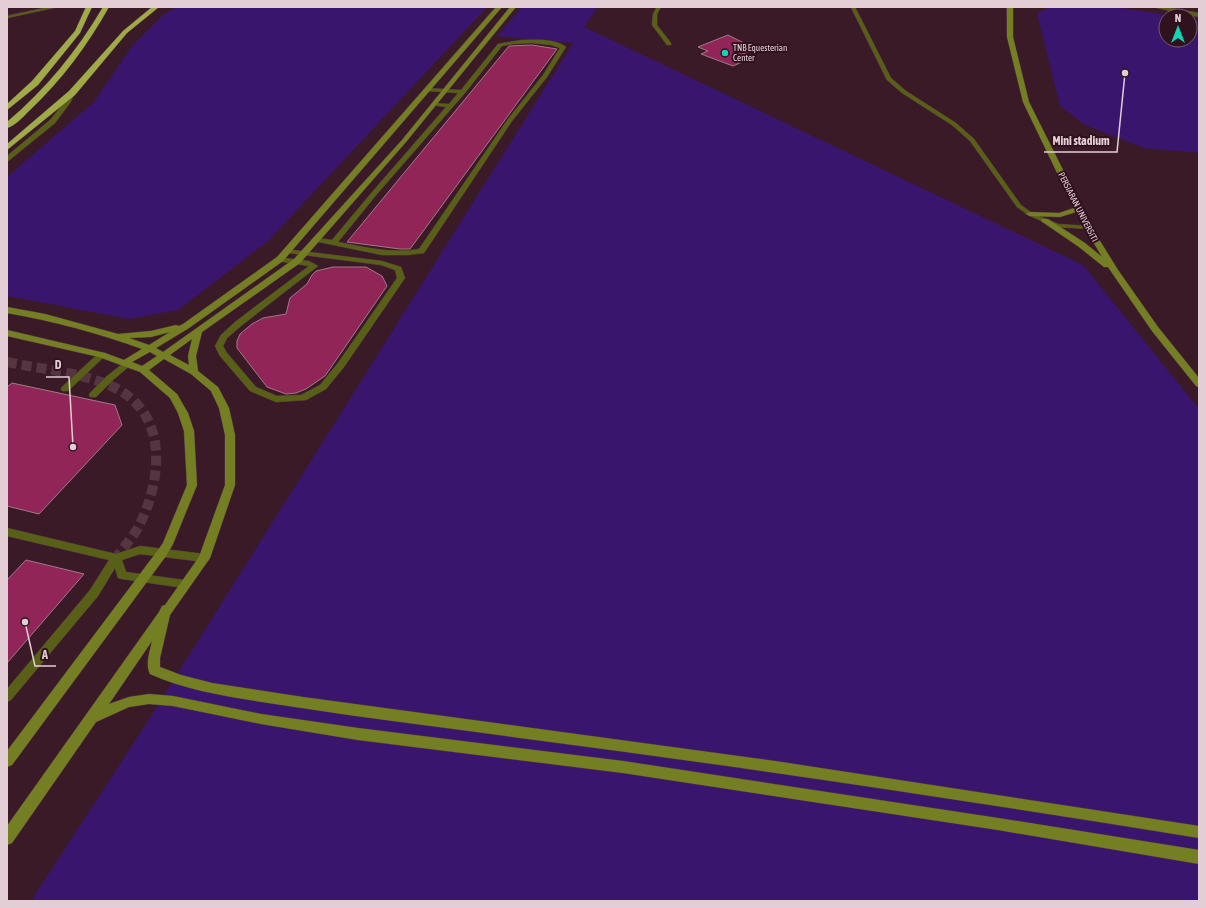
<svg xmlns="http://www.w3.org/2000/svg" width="1206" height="908" font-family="'Asap Condensed',sans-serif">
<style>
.green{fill:#3a156e}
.building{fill:#912558;stroke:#a17987}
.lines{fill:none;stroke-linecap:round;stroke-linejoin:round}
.street-tunnel{stroke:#543541;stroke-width:10;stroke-dasharray:10 5;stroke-linecap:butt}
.lane-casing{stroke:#563743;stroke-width:1}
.street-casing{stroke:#563743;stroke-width:1}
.secondary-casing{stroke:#563743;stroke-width:1}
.highway-casing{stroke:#563743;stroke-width:1}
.lane{fill:#586017;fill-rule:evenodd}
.street{fill:#586017;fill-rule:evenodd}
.secondary{fill:#747f23;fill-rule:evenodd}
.highway{fill:#9eab46;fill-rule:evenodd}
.poi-dot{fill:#12d5b4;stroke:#30111e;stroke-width:1.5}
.labels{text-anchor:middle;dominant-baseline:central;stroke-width:4;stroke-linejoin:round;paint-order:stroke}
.far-poi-label{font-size:9px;fill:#e4ced5;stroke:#30111e;text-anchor:start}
.far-street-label{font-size:9px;fill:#e4ced5;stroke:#30111e}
.leader{fill:none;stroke:#e4ced5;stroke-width:1.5}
.callout-dot{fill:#e4ced5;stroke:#30111e;stroke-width:1.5}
.callout-label{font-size:12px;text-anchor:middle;font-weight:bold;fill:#e4ced5;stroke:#30111e;stroke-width:4;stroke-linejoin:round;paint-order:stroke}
</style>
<rect width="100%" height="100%" fill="#3b1a27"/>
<g class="green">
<polygon points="177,7 487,7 268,241 178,310 129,319 7,296 7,177 94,102 132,46 164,14"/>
<polygon points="522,7 598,7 584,27 1083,265 1199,409 1199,901 31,901 146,724 580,32 572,43 497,36"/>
<polygon points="1059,7 1115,7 1175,16 1166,16 1166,40 1190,40 1190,19 1199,21 1199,153 1144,148 1085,125 1060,106 1037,13 1048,8"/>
</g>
<g class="building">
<polygon points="728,35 748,45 740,48 750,51 741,55 751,58 733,66 701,54 708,51 698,47"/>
<polygon points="532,45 557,49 410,249 400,249 347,242 509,46"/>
<polygon points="333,267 366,267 382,276 387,286 325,376 306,389 296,393 286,394 267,387 237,348 237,341 240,334 252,324 263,318 286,314 290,298 307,284 312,275 316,271"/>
<polygon points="12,383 115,405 122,425 39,514 7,506 7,387"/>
<polygon points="26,560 84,574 7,663 7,580"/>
</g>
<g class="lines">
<path class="street-tunnel" d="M 7,362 C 44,370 86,372 119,390 C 169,418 161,482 139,526 C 133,537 124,547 116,558"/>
<g class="lane-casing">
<g id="lane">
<polygon points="49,7 58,7 7,18 7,16"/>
<polygon points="657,7 661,7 657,14 657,25 671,43 671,45 667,45 652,25 653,14"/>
<polygon points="851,7 855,7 891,78 906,91 956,123 974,139 1021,205 1032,213 1058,224 1088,226 1090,227 1090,229 1055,227 1028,215 1017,207 970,141 952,125 902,93 887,80"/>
<path d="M 522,40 C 535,40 554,38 566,47 L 547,77 L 512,121 L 424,253 L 408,255 L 382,255 L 314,241 L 313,240 L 316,238 L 332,240 L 373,191 L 446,107 L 432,105 L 432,103 L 449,104 L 458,93 L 428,91 L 426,90 L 426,88 L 461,90 L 498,44 ZM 532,43 L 551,45 L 560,48 L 543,75 L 508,119 L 419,249 C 391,254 365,247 338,242 L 377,194 L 465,93 L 502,46 L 513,44 Z"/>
<polygon points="285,249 382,261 401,267 405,278 344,367 326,389 306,400 276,402 250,391 220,356 215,346 221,335 235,322 309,266 277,261 277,257 309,261 318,266 241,326 227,338 223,346 227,353 256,387 277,396 301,395 320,385 338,363 397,278 395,270 381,265 288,253 284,251"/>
<polygon points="99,353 105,353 106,355 68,391 62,391 61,389 62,387"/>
<polygon points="125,362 131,362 132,364 113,380 96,397 90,397 89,395 90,393 107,376"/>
<polygon points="7,528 116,554 140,546 204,554 208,555 209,558 208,561 204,562 140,554 122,560 126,572 184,580 188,581 189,584 188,587 184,588 122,579 118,578 115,568 98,596 11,700 7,702 7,689 90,590 109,560 7,536"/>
</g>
</g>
<g class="street-casing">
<g id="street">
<polygon points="1153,7 1165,7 1199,13 1199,17"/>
<polygon points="70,92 75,93 70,103 55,123 7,162 7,156 50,120 64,103"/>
</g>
</g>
<g class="secondary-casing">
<g id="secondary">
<path d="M 496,7 L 502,7 L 283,261 L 189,328 L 156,348 L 163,352 L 294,259 L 402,140 L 510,7 L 516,7 L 406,142 L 300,263 L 202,332 L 196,356 L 198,371 L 218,387 L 229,408 L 235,435 L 235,485 L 210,558 L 170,615 L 160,658 L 160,667 L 181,675 L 212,683 L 303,697 L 775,761 L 1199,826 L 1199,838 C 976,802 752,768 528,739 C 450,728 372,719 295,707 C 246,699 195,694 150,674 C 145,664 150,651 152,641 L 109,704 L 129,697 L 149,694 L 173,696 L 261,714 L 358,728 L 623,761 L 998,818 L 1199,850 L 1199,864 L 998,830 L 623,773 L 358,740 L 261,724 L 173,706 L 149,704 L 129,707 L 96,722 L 12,843 L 7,845 L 7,826 L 159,612 L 162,606 L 165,605 L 199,557 L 225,485 L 225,435 L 219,408 L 211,391 L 191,374 L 164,359 L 149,370 L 177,394 L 188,413 L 194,431 L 197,485 L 173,544 L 166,556 L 12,765 L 7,767 L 7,751 L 158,550 L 163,543 L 187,485 L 184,431 L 178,413 L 170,398 L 140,372 L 99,357 L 7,336 L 7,330 L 105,353 L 124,360 L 142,349 C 98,333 53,321 7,313 L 7,307 L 45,314 L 118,334 L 151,331 L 176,325 L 179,326 L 183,324 L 277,257 ZM 170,332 L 149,345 L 129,338 L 151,337 ZM 192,339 L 188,356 L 189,365 L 170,355 ZM 150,352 L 157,356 L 142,366 L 132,362 Z"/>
<polygon points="1007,7 1013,7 1013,37 1029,102 1092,228 1118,270 1158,327 1199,378 1199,387 1196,386 1152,331 1108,267 1104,267 1079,247 1041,221 1042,219 1048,219 1085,243 1102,257 1076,212 1060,217 1030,216 1026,214 1030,212 1059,213 1074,208 1023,102 1007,37"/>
</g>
</g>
<g class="highway-casing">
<g id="highway">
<polygon points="86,7 92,7 80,33 38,85 7,110 7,104 32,81 75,31"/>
<path d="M 103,7 L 109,7 C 87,46 61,81 29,111 C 23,117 15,126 7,128 L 7,122 C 46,89 77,51 103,7 Z"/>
<polygon points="152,7 159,7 127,33 75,95 7,150 7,144 69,91 123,31"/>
</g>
</g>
<use href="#lane" class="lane"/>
<use href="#street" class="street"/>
<use href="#secondary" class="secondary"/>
<use href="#highway" class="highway"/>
</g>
<circle class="poi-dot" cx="725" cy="53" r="4"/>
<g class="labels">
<g class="far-poi-label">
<text x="733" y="48">TNB Equesterian<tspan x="733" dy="10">Center</tspan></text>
</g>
<g class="far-street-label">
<text transform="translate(1078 207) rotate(63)">PERSIARAN UNIVERSITI</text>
</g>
</g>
<path class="leader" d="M1125 73L1117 152H1044M73 447L69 377H46M25 622L35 666H56"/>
<g class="callout-dot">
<circle cx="1125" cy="73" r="4"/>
<circle cx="73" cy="447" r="4"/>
<circle cx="25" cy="622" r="4"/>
</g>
<g class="callout-label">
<text x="1081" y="145">Mini stadium</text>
<text x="58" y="369">D</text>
<text x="45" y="659">A</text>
</g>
<rect width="1206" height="908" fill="none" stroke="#e4ced5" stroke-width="16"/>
<g transform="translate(1178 28)"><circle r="19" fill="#30111e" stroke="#785d67"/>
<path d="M0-3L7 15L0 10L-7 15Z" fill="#12d5b4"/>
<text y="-6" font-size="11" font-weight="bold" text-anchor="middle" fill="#e4ced5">N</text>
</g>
</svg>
